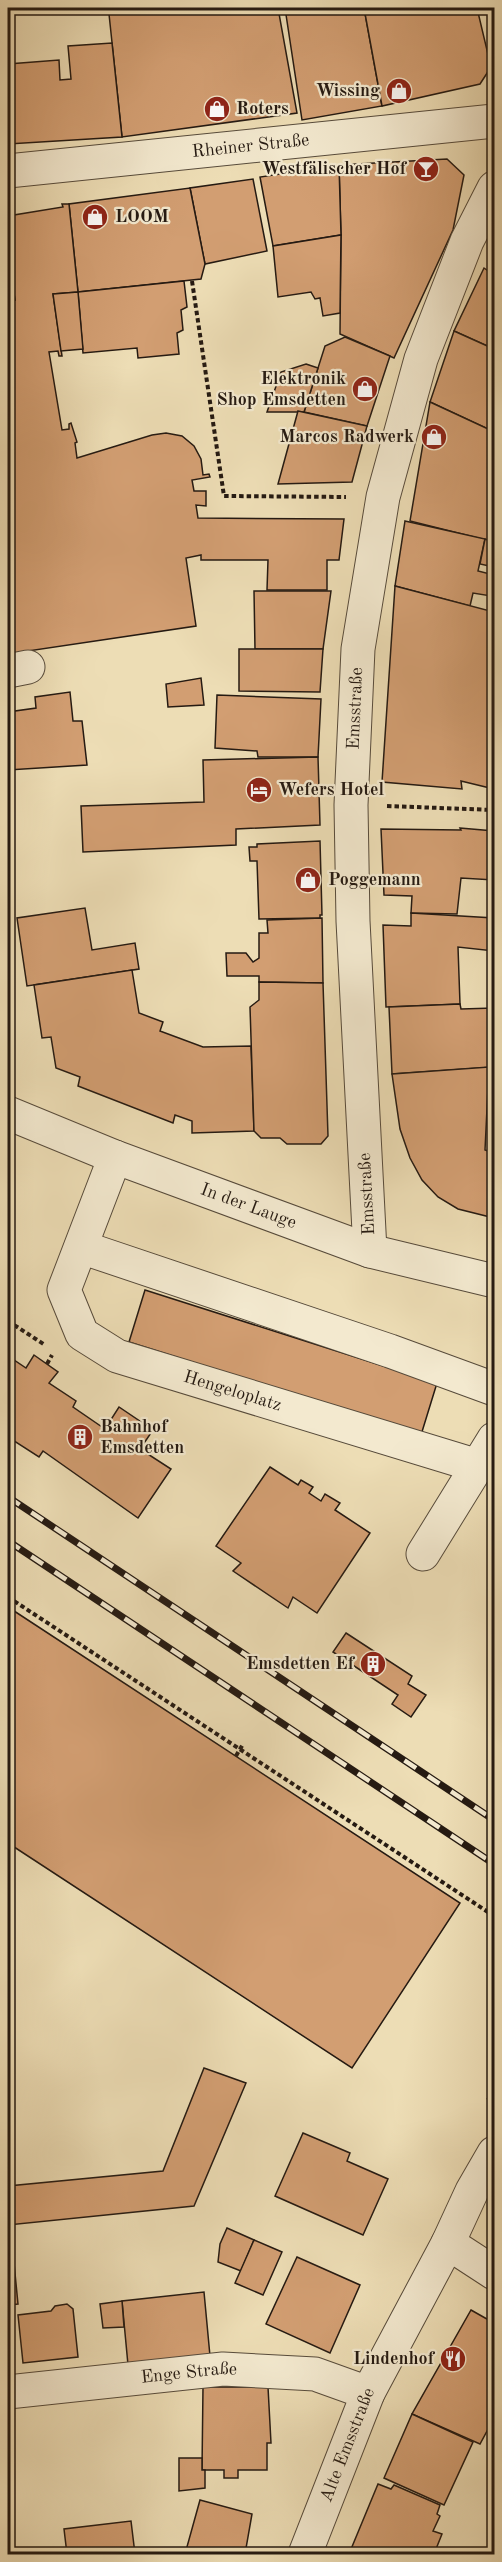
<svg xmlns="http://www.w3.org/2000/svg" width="502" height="2562" font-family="'Old Standard TT',serif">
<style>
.building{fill:#d29e72;stroke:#251a12;stroke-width:1.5}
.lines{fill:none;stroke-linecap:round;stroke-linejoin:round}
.minor-casing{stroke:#574b3b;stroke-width:35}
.path{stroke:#251a12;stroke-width:4;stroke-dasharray:4.5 3;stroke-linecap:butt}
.minor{stroke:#f3e9cf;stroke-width:33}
.rail-casing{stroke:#251a12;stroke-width:7}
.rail{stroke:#f3e9cf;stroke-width:4.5;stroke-dasharray:14;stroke-linecap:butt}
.labels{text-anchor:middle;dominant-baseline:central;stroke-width:4.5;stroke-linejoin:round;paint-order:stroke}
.poi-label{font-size:18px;font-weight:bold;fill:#251a12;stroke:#f3e9cf;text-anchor:end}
.street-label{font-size:18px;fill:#251a12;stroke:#f3e9cf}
</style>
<rect width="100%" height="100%" fill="#edddb5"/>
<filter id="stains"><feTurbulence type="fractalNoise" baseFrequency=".00333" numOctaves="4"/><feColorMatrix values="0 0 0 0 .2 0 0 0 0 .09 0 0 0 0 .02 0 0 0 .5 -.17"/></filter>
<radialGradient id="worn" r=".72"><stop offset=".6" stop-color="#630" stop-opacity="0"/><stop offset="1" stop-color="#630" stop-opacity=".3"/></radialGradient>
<g class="building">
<polygon points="113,8 278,8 297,113 122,137 109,14"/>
<polygon points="285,8 364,8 382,106 302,120"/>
<polygon points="364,8 477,8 491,67 480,84 382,106"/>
<polygon points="112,43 122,137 8,144 8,64 59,60 60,80 71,79 68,46"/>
<polygon points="447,159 464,175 453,230 394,358 340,334 341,235 339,165"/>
<polygon points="339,165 341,235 273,246 260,177"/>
<polygon points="253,179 267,251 205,264 190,188"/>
<polygon points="190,188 205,264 201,279 78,292 69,204"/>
<polygon points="62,204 69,204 78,292 53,294 62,356 59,356 58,351 49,352 62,430 69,429 69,424 71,423 77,442 75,443 77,458 152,435 166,433 182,436 194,446 201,459 203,475 209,474 210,477 192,480 194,491 206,491 206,506 196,505 198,518 344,519 339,560 327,560 327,590 267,590 268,560 201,560 201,555 186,558 196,626 8,654 8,301 15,300 8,253 8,216 63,207"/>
<polygon points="341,235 340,313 323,316 320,298 315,299 311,292 278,297 273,246"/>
<polygon points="8,253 15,300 8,301"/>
<polygon points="484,268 494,275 494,349 454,331"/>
<polygon points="184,281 187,307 181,310 183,330 177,333 179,354 138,358 137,348 83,353 78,292"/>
<polygon points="78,292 83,349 61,351 53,294"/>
<polygon points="454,331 494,349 494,412 488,429 430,402"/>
<polygon points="345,337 390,356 367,426 304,412 325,346"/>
<polygon points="306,364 318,368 304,412 267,412 281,372"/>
<polygon points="430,402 488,429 494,412 494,542 410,521"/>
<polygon points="298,411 367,426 352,482 278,484"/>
<polygon points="405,521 485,539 478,571 494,575 491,596 473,593 470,606 395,586"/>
<polygon points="485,539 494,542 494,567 480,564"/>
<polygon points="395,586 494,612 494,789 461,781 462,789 382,782"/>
<polygon points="254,591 331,591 323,649 255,649"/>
<polygon points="239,649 323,649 320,692 239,691"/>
<polygon points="201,678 204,705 168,707 166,684"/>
<polygon points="70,692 73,721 82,721 87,765 8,770 8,712 36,708 35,697"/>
<polygon points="217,695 321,699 318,757 258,757 257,751 215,748"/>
<polygon points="318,757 320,825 236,829 236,845 83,852 81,806 204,802 203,760"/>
<polygon points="460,828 494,831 494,880 461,878 457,914 411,913 412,896 384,895 381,829 461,830"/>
<polygon points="320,841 322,915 320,915 320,918 259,919 257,861 250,861 249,847 257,847 257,844"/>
<polygon points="85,908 92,950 135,943 139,969 27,986 17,918"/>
<polygon points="411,913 494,918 494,951 458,947 460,1004 386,1007 383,925 411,926"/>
<polygon points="322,918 323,983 259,982 259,976 227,976 226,953 246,953 253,962 259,958 259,933 268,933 267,920"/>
<polygon points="132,970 139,1013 163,1022 160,1031 203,1047 251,1046 254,1131 192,1133 192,1121 175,1115 173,1123 78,1086 80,1077 56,1068 51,1037 42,1038 34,985"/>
<polygon points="259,982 323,983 328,1136 321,1144 287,1144 280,1138 261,1138 254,1131 250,1007 259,1000"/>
<polygon points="460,1004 461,1009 494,1008 494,1067 392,1074 389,1007"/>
<polygon points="489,1067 485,1150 494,1153 494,1218 458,1209 438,1197 422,1180 410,1158 400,1129 392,1074"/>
<polygon points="145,1290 437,1383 421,1435 129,1342"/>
<polygon points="34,1355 58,1372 49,1383 76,1401 73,1407 105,1429 119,1407 153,1430 140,1449 171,1469 138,1518 43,1451 39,1457 11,1439 12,1436 8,1433 8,1356 26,1368"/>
<polygon points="270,1467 298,1485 301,1480 313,1487 309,1493 321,1501 325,1494 340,1503 335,1510 370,1533 317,1613 293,1597 288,1608 233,1571 241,1563 216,1546"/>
<polygon points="8,1607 460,1903 352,2068 8,1843"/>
<polygon points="346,1633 412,1676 408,1684 426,1695 411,1717 392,1704 398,1695 333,1652"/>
<polygon points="204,2068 246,2083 194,2206 8,2225 8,2186 163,2171"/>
<polygon points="303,2133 350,2153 347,2161 388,2179 363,2235 275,2196"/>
<polygon points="227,2228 254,2240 241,2271 218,2262 220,2244"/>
<polygon points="254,2240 282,2252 263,2295 235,2283"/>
<polygon points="297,2257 360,2285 330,2353 266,2324"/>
<polygon points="14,2263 18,2304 8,2305 8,2264"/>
<polygon points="204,2292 210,2356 128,2365 122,2301"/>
<polygon points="122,2301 124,2327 103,2328 100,2304"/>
<polygon points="67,2304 73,2309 78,2357 23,2363 18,2315 51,2311 55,2306"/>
<polygon points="471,2310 494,2323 494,2418 480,2444 412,2414"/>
<polygon points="203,2387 268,2387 271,2443 267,2443 267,2470 238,2470 238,2478 224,2478 224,2470 202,2470"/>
<polygon points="412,2414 473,2442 444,2505 384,2478"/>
<polygon points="179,2458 202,2458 202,2470 205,2470 205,2488 179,2491"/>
<polygon points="378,2484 391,2489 394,2485 440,2505 437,2514 440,2516 433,2531 442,2534 434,2554 349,2554"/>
<polygon points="200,2500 252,2514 245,2554 185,2554"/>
<polygon points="131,2521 135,2554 67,2554 64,2529"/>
</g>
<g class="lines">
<g class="minor-casing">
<g id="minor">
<path id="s1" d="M 8,171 L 494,121"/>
<polyline points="8,671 28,667"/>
<path id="s2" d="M 8,1113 L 115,1157 L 370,1251 L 494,1281"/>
<path id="s3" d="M 115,1157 L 64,1290 L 82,1334 L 117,1356 L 478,1466"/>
<polyline points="81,1247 390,1351 494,1389"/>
<path id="s4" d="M 370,1251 L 353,921 L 351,805 L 358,649 L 383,497 L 421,359 L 467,241 L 494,188"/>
<polyline points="423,1554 494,1439"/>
<polyline points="448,2243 494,2273"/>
<path id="s5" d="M 8,2392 L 223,2369 L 315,2374 L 368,2393"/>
<path id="s6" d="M 305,2554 L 368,2393 L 448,2243 L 472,2191 L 494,2153"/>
</g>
</g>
<g class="path">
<polyline points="192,281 224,496 346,497"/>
<polyline points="387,806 494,810"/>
<polyline points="8,1282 8,1284"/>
<polyline points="8,1321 45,1345"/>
<polyline points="47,1364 52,1355"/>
<polyline points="8,1597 494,1916"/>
<polyline points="236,1756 243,1744"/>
<polyline points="488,2100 494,2091"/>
</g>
<use href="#minor" class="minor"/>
<g class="rail-casing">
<g id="rail">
<polyline points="8,1497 494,1820"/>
<polyline points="8,1541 494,1864"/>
</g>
</g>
<use href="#rail" class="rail"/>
</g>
<defs>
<g id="shop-disc" transform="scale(1.35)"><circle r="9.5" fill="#8f2418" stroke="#f3e9cf"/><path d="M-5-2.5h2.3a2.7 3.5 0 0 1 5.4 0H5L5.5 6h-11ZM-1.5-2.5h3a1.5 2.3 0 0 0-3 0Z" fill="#fff"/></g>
<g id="bar-disc" transform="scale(1.35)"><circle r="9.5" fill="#8f2418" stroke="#f3e9cf"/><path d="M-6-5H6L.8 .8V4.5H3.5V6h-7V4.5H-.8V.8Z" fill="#fff"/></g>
<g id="hotel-disc" transform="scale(1.35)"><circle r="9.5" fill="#8f2418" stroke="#f3e9cf"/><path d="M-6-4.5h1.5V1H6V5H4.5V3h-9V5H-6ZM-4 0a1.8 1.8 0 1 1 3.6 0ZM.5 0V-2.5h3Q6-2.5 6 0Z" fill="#fff"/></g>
<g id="building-disc" transform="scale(1.35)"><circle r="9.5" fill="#8f2418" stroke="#f3e9cf"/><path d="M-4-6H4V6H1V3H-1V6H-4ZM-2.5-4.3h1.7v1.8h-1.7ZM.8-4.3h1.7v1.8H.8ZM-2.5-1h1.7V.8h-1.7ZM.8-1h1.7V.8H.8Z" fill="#fff"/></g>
<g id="restaurant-disc" transform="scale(1.35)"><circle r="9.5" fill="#8f2418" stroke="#f3e9cf"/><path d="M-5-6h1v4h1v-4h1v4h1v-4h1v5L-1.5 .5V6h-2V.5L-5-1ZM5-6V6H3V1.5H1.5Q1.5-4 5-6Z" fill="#fff"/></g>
</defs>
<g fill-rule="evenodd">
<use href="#shop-disc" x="399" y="91"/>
<use href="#shop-disc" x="217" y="109"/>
<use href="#bar-disc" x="426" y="169"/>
<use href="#shop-disc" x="95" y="217"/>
<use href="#shop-disc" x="365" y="389"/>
<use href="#shop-disc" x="434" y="437"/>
<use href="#hotel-disc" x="259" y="790"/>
<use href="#shop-disc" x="308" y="880"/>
<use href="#building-disc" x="80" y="1437"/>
<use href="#building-disc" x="373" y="1664"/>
<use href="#restaurant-disc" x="453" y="2359"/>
</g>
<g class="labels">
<g class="poi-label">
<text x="380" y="91">Wissing</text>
<text x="236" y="109" text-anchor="start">Roters</text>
<text x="406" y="169">Westfälischer Hof</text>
<text x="115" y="217" text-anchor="start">LOOM</text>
<text x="346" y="379">Elektronik<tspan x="346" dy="21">Shop Emsdetten</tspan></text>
<text x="414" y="437">Marcos Radwerk</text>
<text x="278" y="790" text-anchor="start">Wefers Hotel</text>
<text x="328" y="880" text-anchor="start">Poggemann</text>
<text x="100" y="1427" text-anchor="start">Bahnhof<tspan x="100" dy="21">Emsdetten</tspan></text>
<text x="354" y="1664">Emsdetten Ef</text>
<text x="434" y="2359">Lindenhof</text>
</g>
<g class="street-label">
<text stroke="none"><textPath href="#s1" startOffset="244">Rheiner Straße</textPath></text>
<text stroke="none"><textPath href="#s4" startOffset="543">Emsstraße</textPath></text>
<text transform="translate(367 1194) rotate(-93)">Emsstraße</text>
<text stroke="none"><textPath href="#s2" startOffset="258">In der Lauge</textPath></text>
<text stroke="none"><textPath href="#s3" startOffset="352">Hengeloplatz</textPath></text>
<text stroke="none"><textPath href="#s5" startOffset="182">Enge Straße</textPath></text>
<text stroke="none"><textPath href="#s6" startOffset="117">Alte Emsstraße</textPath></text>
</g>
</g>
<rect width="502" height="2562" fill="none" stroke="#edddb5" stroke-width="30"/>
<rect x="9" y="9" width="484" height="2544" fill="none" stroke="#251a12" stroke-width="3"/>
<rect x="15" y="15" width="472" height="2532" fill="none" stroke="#251a12" stroke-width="1.5"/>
<rect width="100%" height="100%" filter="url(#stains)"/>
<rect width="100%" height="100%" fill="url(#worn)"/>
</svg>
